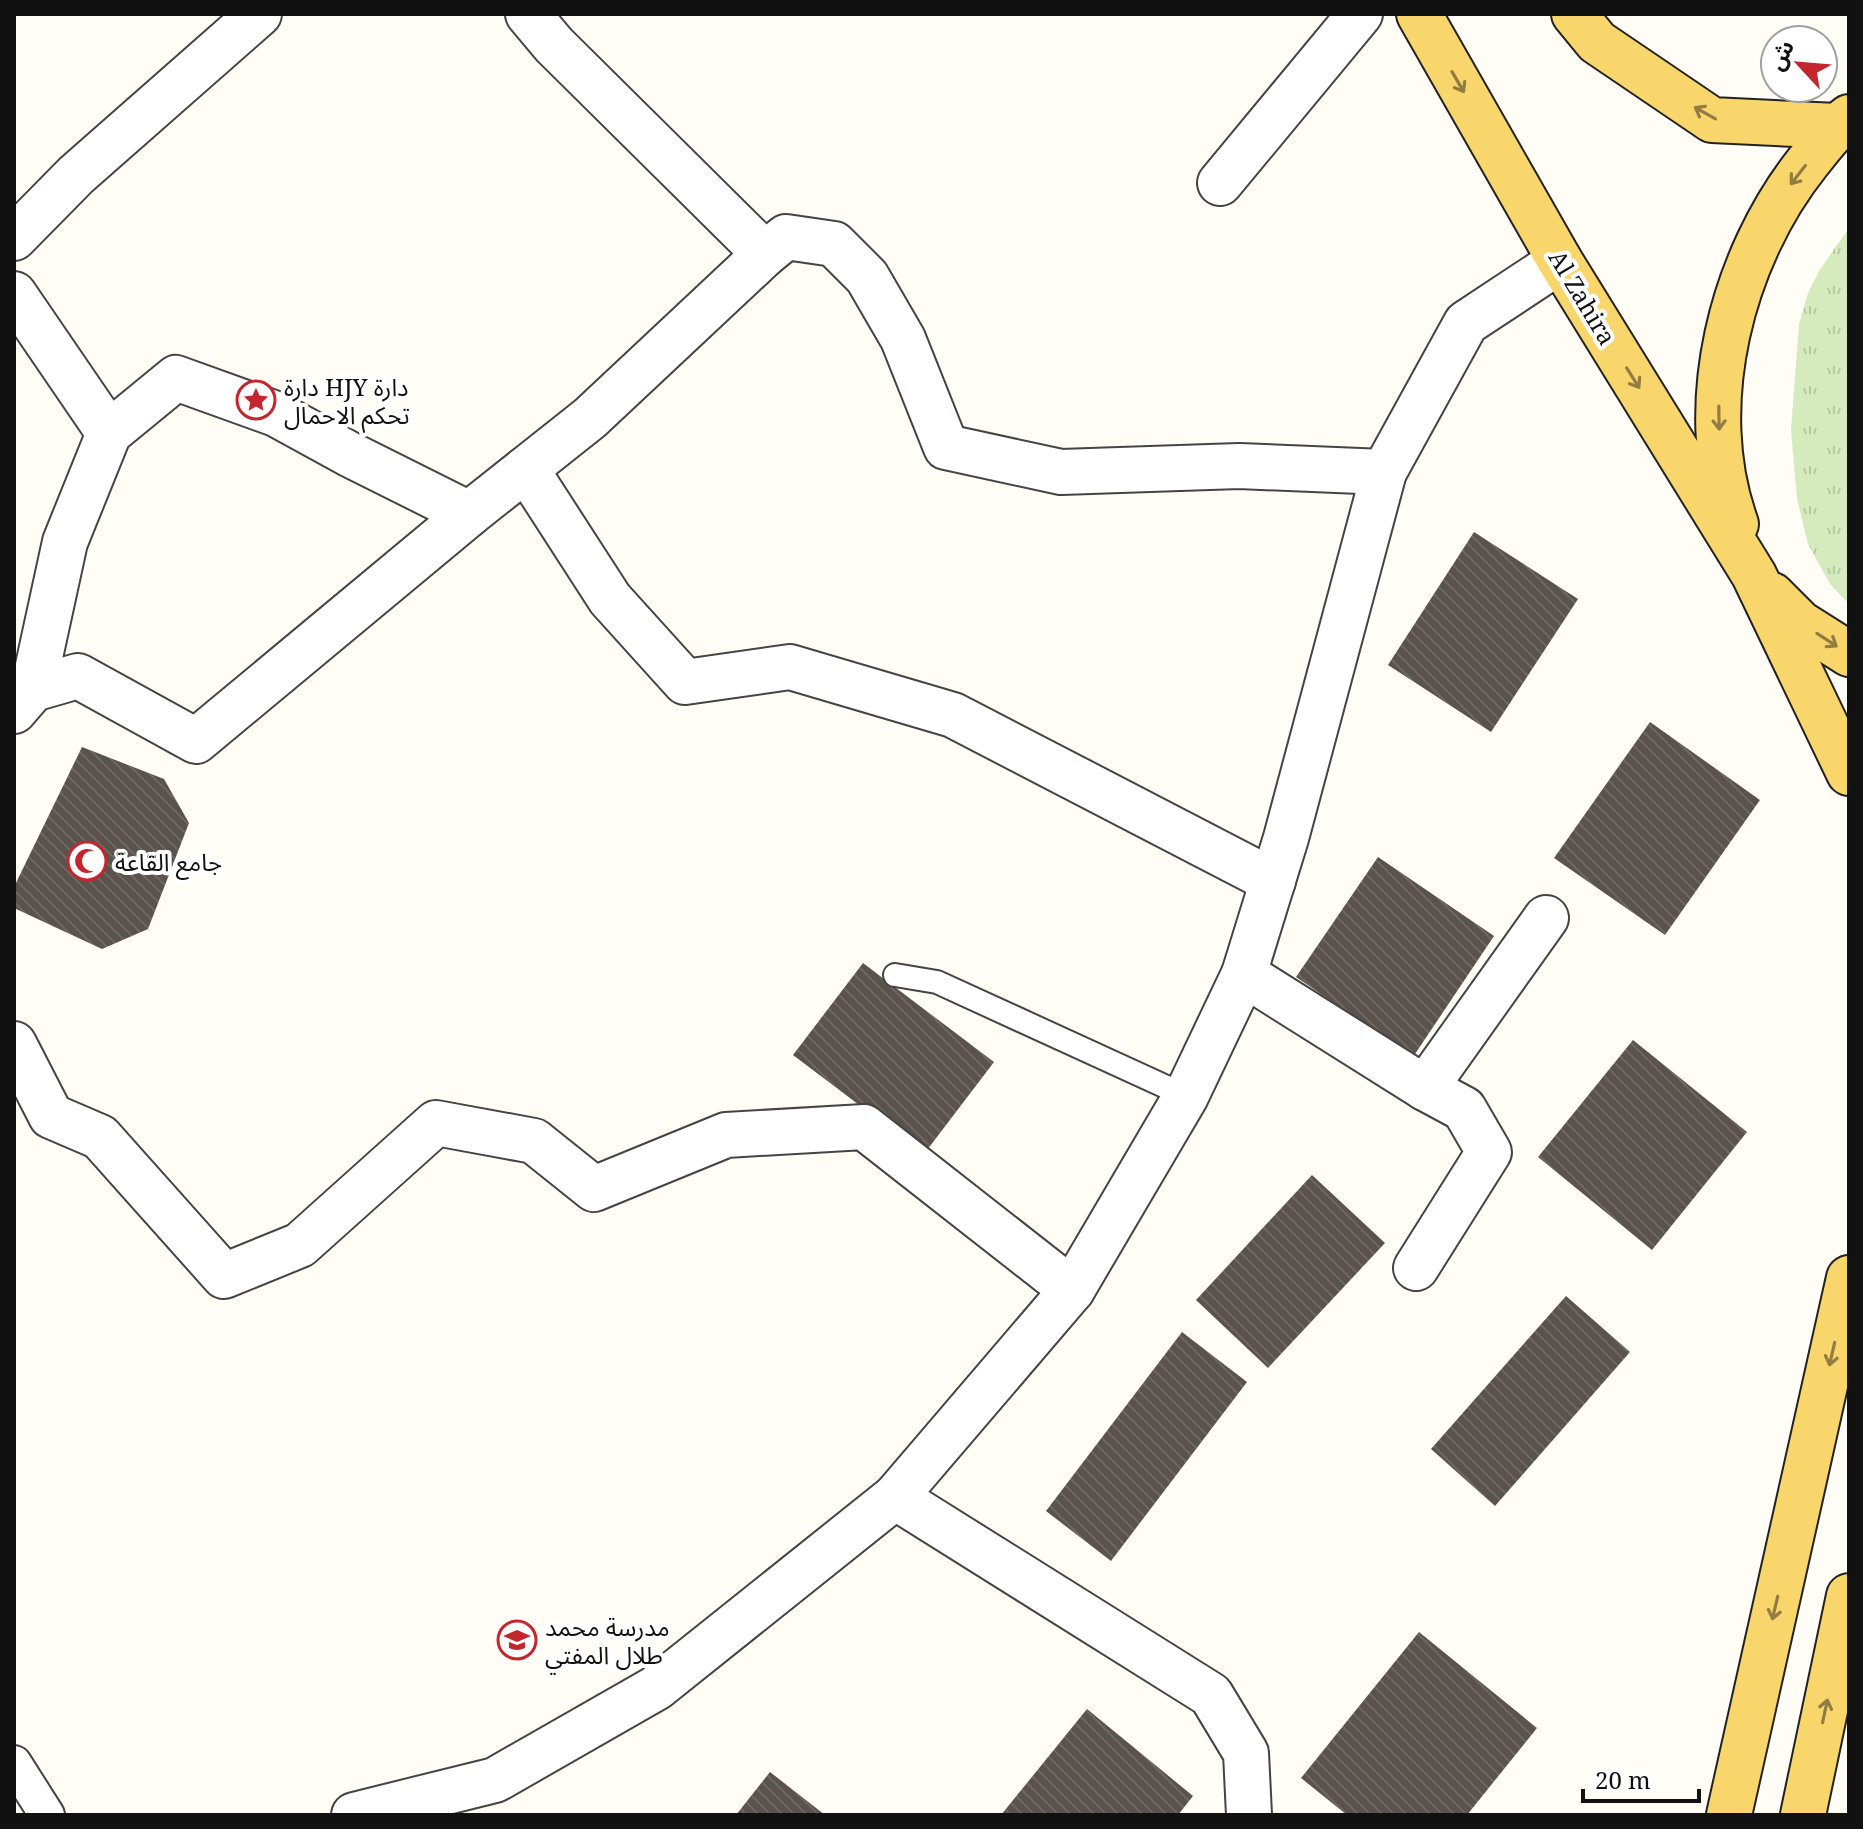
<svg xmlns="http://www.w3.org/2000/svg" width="1863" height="1829" font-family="'Noto Serif','Noto Sans Arabic',serif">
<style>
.park{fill:url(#park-tufts)}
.building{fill:url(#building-back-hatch)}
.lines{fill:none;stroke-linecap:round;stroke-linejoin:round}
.service-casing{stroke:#444;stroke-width:26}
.pedestrian-casing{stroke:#444;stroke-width:38}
.minor-casing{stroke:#444;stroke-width:48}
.primary-casing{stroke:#222;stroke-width:48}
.service{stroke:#fff;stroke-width:22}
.pedestrian{stroke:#fff;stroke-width:34}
.minor{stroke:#fff;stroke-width:44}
.primary{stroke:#f9d66b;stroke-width:44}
.oneway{stroke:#917d42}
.labels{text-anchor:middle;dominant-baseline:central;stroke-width:8;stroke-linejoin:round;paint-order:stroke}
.street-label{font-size:24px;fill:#111;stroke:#fff}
.poi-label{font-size:24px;fill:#111;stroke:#fff;text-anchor:start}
</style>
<defs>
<pattern id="park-tufts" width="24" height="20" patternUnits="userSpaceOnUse" patternTransform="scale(2)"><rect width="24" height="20" fill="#d5ebbd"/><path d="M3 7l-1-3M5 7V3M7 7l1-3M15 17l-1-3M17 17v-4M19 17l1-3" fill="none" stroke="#b6c8a1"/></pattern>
<pattern id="building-back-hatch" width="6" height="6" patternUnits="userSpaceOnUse" patternTransform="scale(2)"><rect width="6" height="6" fill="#5a524d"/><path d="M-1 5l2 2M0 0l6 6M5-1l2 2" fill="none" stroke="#6d6662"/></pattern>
</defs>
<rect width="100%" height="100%" fill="#fffdf5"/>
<polygon class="park" points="1849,228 1849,604 1830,584 1808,544 1797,499 1791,430 1799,324 1808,293 1819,271"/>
<g class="building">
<polygon points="1474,532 1578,599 1491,732 1388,665"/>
<polygon points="1650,722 1760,800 1665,935 1554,858"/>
<polygon points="82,747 164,779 189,823 148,929 102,949 14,908 14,887"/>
<polygon points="1378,857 1494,936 1413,1057 1296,977"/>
<polygon points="863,963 994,1062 924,1154 793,1055"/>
<polygon points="1633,1040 1747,1132 1652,1250 1538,1157"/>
<polygon points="1312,1175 1385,1243 1268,1368 1196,1300"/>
<polygon points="1566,1296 1630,1352 1495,1506 1431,1449"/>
<polygon points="1182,1332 1247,1382 1111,1561 1046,1511"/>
<polygon points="1419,1632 1537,1728 1467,1815 1347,1815 1301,1778"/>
<polygon points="1087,1709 1193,1796 1178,1815 1001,1815"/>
<polygon points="770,1772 825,1815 736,1815"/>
</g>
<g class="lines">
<g class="service-casing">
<polyline id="service" points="895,975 937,982 1186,1096"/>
</g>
<g class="pedestrian-casing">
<polyline id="pedestrian" points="14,1763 47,1815"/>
</g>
<g class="minor-casing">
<g id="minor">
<polyline points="528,14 554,45 765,254"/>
<polyline points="1220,183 1360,14"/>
<polyline points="14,238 76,175 259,14"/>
<polyline points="14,294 109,433"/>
<polyline points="526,469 610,599 685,682 790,667 953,715 1273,881"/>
<polyline points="33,689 65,542 109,433 176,378 276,414 349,454 469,514"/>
<polyline points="14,711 33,689 78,676 196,741 469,514 590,418 765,254 786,237 834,244 867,277 903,339 946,447 1061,472 1239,466 1384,472"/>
<polyline points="1244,974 1425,1088 1464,1109 1489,1152 1416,1268"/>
<polyline points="14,1044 51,1116 100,1137 224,1276 300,1245 436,1123 534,1141 594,1189 726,1135 864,1127 1072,1290"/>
<polyline points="1425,1088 1546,918"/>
<polyline points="895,1497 1211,1695 1246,1753 1249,1815"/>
<polyline points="354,1815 495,1780 656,1688 895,1497 1072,1290 1186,1096 1244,974 1286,838 1384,472 1466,323 1560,261"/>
</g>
</g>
<g class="primary-casing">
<g id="primary">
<polyline points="1419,14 1560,261 1754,575 1849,773"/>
<polyline points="1574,14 1597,42 1712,120 1837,126"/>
<path d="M 1736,524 C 1693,406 1732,257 1808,162 C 1821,146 1833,129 1849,117"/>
<polyline points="1772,595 1800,623 1849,654"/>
<polyline points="1729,1815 1849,1278"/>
<polyline points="1803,1815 1849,1596"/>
</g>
</g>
<use href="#service" class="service"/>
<use href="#pedestrian" class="pedestrian"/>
<use href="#minor" class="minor"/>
<use href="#primary" class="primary"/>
</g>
<defs><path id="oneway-shaft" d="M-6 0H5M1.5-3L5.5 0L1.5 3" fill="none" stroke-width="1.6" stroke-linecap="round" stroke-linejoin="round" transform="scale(2)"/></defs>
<g class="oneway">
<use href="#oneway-shaft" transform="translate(1458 82) rotate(60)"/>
<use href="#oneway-shaft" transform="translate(1705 113) rotate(-151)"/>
<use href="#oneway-shaft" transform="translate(1798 175) rotate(128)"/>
<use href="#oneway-shaft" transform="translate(1633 378) rotate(58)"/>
<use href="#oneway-shaft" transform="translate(1719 418) rotate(89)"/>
<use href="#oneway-shaft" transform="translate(1827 640) rotate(33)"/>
<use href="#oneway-shaft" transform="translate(1832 1354) rotate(103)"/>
<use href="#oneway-shaft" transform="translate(1775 1608) rotate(103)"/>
<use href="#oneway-shaft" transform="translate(1825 1711) rotate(-78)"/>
</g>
<defs>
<g id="sight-ring" transform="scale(2)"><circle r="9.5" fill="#fff" stroke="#c4262e" stroke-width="1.5"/><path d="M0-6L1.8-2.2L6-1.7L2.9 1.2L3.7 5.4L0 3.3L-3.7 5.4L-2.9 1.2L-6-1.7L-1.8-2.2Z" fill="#c4262e"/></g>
<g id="mosque-ring" transform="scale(2)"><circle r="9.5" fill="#fff" stroke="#c4262e" stroke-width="1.5"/><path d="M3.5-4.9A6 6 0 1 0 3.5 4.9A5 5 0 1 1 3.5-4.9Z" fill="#c4262e"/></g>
<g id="school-ring" transform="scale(2)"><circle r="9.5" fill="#fff" stroke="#c4262e" stroke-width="1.5"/><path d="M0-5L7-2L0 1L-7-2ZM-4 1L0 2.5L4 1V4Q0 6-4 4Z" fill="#c4262e"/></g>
</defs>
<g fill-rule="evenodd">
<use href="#sight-ring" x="256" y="400"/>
<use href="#mosque-ring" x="87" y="861"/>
<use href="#school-ring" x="517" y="1640"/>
</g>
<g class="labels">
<g class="street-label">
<text transform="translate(1583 297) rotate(59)">Al Zahira</text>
</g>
<g class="poi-label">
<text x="284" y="386">دارة HJY دارة<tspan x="284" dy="28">تحكم الاحمال</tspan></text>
<text x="115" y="861">جامع القاعة</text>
<text x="545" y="1626">مدرسة محمد<tspan x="545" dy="28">طلال المفتي</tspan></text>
</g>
</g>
<rect width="1863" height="1829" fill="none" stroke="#111111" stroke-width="32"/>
<g transform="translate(1799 64) rotate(296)"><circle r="38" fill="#ffffff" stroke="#a0a0a0" stroke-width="2"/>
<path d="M0-6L14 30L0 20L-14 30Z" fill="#c4262e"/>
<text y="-12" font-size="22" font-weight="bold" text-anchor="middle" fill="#111111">ش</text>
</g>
<path d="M1583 1789v12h116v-12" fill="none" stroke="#111111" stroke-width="4"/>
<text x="1595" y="1789" font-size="24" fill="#111111" stroke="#ffffff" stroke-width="6" paint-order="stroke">20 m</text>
</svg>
